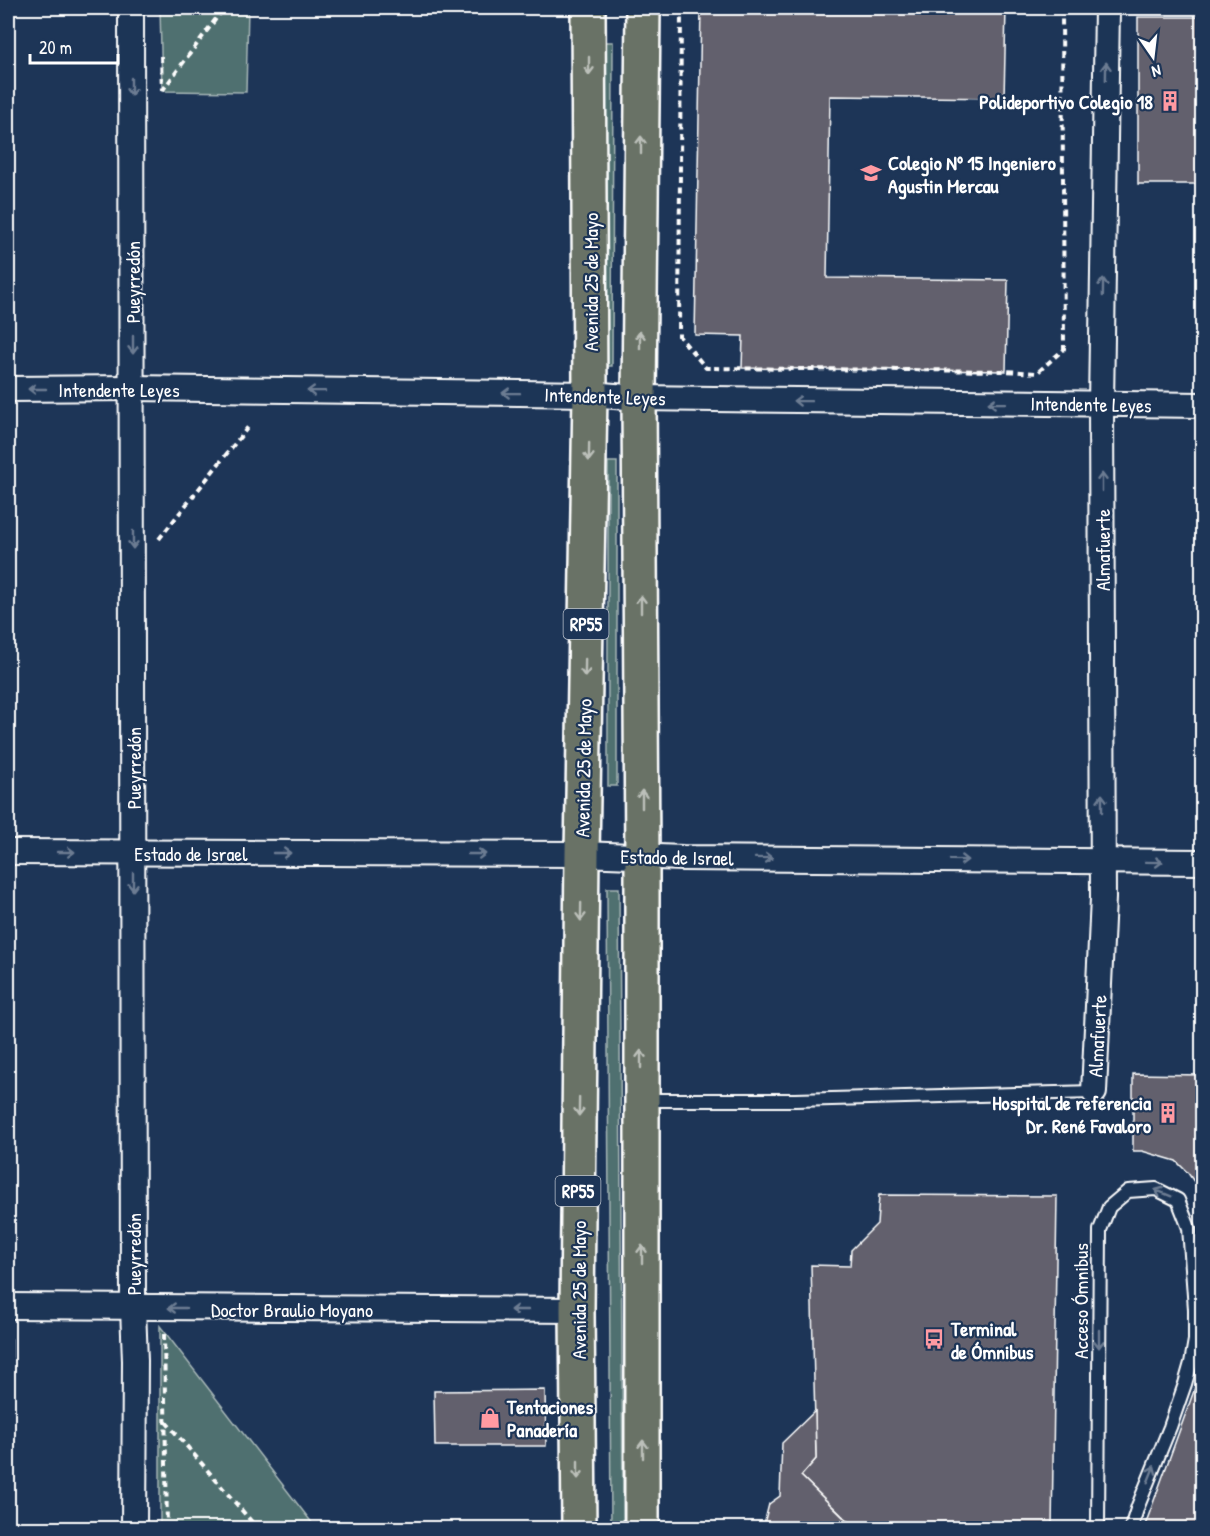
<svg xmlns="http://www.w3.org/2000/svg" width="1210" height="1536" font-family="'Patrick Hand',sans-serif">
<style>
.green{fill:#4f6f6f;stroke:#a7b7b7;stroke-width:1.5}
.building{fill:#62616d;stroke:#fff;stroke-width:1.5}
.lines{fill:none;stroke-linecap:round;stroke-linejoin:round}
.lane-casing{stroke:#fff;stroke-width:16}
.street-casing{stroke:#fff;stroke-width:28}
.primary-casing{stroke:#fff;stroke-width:38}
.path{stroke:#fff;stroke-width:4;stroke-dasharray:6 4.5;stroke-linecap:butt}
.lane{stroke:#1d3557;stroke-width:12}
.street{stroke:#1d3557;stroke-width:24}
.primary{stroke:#697266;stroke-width:33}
.oneway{stroke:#bcc0ba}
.oneway2{stroke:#6c7c92}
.labels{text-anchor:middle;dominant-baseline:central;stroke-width:4.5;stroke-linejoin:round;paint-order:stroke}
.shield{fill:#1d3557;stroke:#bbc2cd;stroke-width:1.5}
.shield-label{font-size:18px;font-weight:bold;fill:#fff}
.poi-label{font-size:20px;font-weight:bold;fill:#fff;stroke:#1d3557;text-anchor:start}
.street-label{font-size:20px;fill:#fff;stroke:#1d3557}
</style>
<rect width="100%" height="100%" fill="#1d3557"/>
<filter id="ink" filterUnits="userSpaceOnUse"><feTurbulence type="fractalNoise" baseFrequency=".0167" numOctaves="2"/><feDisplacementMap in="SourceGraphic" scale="12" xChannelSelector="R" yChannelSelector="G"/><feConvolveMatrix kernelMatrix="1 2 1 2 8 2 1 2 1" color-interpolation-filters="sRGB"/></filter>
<g filter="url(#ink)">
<g class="green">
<polygon points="160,8 248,8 246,92 162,91"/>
<polygon points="604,42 613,42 612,366 604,366"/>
<rect x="608" y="462" width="9" height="324"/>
<polygon points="607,888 619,888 623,1528 611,1528"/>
<polygon points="160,1326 164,1331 316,1528 160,1528"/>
</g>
<g class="building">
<polygon points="701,8 1006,8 1004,98 830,96 827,278 1008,280 1006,371 742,368 743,336 695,335"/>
<rect x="1138" y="17" width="64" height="167"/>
<polygon points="1133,1074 1202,1075 1202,1204 1197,1186 1188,1173 1176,1161 1142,1151 1133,1151"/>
<polygon points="879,1195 1057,1196 1052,1528 855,1528 801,1476 816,1459 811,1265 850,1266 851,1250 877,1224"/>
<polygon points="8,1339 11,1339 10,1481 8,1481"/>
<polygon points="1202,1357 1202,1528 1144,1528 1199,1377"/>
<polygon points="545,1390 546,1446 435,1446 434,1391"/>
<polygon points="815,1411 816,1459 801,1476 848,1522 807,1524 807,1528 763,1528 769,1504 780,1496 782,1443"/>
</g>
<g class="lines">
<g class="lane-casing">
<g id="lane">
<polyline points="643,1100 795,1100 1094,1092"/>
<polyline points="1098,1528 1100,1230 1109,1207 1128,1191 1156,1189 1178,1200 1189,1228 1195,1309 1195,1340 1191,1363 1185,1384 1170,1427 1138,1506 1131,1528"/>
</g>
</g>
<g class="street-casing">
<g id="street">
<polyline points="131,8 133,1308 135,1361 134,1528"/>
<polyline points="8,389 133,388 590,394 639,398 1202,405"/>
<polyline points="8,852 582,854 683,858 1202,862"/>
<polyline points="1094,1092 1103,898 1101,404 1107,8"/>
<polyline points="8,1306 577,1310"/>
</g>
</g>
<g class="primary-casing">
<g id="primary">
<polyline points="579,1528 577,1310 582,854 590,394 588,8"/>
<polyline points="642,1528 642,857 639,398 643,8"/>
</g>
</g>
<g class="path">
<polyline points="681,8 679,336 706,368 1006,371 1037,373 1064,349 1062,10 1060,8"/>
<polyline points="161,56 162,91"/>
<polyline points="162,91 224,8"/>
<polyline points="159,539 248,427"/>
<polyline points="164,1334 167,1528"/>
<polyline points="166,1422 257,1528"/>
</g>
<use href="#lane" class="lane"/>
<use href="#street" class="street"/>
<use href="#primary" class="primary"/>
</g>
<defs><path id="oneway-shaft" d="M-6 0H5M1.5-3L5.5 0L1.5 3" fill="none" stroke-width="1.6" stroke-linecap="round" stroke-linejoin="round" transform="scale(1.5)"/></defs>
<g class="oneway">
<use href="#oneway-shaft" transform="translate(589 66) rotate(90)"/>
<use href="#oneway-shaft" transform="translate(641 145) rotate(-90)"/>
<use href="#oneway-shaft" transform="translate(640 340) rotate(-90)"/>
<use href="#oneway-shaft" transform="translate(589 452) rotate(91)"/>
<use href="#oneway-shaft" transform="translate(641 604) rotate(-90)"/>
<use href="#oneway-shaft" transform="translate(585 668) rotate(91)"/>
<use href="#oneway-shaft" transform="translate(642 799) rotate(-90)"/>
<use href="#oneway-shaft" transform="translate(581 912) rotate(91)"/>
<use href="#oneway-shaft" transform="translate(641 1059) rotate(-90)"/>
<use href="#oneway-shaft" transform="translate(579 1107) rotate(91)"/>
<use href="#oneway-shaft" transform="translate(642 1254) rotate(-90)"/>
<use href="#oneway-shaft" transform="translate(643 1449) rotate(-90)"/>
<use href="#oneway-shaft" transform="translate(578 1470) rotate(90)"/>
</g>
<g class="oneway2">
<use href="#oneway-shaft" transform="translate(1106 71) rotate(-89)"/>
<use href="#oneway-shaft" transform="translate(131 87) rotate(90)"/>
<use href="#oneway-shaft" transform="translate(1103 287) rotate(-89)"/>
<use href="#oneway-shaft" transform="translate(133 345) rotate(90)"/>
<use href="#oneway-shaft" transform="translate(37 389) rotate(180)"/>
<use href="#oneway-shaft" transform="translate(316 391) rotate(-179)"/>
<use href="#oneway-shaft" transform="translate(511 393) rotate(-179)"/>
<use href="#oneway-shaft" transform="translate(802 401) rotate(-179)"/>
<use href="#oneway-shaft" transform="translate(997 403) rotate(-179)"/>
<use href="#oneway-shaft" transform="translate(1102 482) rotate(-90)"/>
<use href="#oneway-shaft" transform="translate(133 540) rotate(90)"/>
<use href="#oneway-shaft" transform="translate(1102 803) rotate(-90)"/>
<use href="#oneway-shaft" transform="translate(66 852)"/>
<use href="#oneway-shaft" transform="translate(282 853)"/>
<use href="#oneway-shaft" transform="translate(477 854)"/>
<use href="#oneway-shaft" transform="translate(764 858) rotate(1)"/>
<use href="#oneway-shaft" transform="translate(959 860) rotate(1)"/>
<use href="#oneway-shaft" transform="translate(1154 862) rotate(1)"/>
<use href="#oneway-shaft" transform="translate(133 882) rotate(90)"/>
<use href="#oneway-shaft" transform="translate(1163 1193) rotate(-158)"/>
<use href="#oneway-shaft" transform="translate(177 1308) rotate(-180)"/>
<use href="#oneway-shaft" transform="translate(519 1310) rotate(-180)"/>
<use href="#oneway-shaft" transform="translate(1099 1339) rotate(90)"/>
<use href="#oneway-shaft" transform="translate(1151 1474) rotate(-68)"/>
</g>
</g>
<defs>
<g id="building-bare" transform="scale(1.62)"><path d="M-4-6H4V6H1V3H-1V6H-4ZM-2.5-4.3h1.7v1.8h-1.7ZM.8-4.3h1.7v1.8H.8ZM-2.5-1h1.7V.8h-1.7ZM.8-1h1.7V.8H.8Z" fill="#ff9aa2" stroke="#1d3557" stroke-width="2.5" paint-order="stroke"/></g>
<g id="school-bare" transform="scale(1.62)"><path d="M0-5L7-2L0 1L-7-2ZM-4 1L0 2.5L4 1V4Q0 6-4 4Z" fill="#ff9aa2" stroke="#1d3557" stroke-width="2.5" paint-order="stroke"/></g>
<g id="bus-bare" transform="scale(1.62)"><path d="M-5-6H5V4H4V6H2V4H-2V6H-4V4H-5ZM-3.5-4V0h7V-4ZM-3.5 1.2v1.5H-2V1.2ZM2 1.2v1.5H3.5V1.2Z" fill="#ff9aa2" stroke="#1d3557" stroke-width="2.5" paint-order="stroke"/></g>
<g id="shop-bare" transform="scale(1.62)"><path d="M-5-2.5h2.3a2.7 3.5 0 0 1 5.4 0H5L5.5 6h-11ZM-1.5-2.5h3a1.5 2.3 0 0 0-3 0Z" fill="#ff9aa2" stroke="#1d3557" stroke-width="2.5" paint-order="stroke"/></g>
</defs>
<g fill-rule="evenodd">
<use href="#building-bare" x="1170" y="101"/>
<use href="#school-bare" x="871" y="173"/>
<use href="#building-bare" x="1168" y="1113"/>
<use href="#bus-bare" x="934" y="1339"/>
<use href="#shop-bare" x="490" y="1418"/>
</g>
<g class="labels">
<g class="shield">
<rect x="563.5" y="609" width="45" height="30" rx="4.5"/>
<rect x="555.5" y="1176" width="45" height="30" rx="4.5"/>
</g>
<g class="shield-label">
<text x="586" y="624">RP55</text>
<text x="578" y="1191">RP55</text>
</g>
<g class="poi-label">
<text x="1153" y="101" text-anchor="end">Polideportivo Colegio 18</text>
<text x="888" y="162">Colegio Nº 15 Ingeniero<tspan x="888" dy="23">Agustin Mercau</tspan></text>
<text x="1151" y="1102" text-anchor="end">Hospital de referencia<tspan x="1151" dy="23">Dr. René Favaloro</tspan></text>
<text x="951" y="1328">Terminal<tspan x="951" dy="23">de Ómnibus</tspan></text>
<text x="507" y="1406">Tentaciones<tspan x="507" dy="23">Panadería</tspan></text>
</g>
<g class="street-label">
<text transform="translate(132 282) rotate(-90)">Pueyrredón</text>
<text transform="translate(590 282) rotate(-90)">Avenida 25 de Mayo</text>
<text x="119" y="389">Intendente Leyes</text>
<text transform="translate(605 396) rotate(2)">Intendente Leyes</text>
<text transform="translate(1091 404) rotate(1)">Intendente Leyes</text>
<text transform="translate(1102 550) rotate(-90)">Almafuerte</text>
<text transform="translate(133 768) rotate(-90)">Pueyrredón</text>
<text transform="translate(583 768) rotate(-89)">Avenida 25 de Mayo</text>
<text x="191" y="853">Estado de Israel</text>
<text transform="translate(677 857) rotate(1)">Estado de Israel</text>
<text transform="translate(1097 1036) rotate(-87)">Almafuerte</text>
<text transform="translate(133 1254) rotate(-90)">Pueyrredón</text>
<text transform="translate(578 1290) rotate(-90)">Avenida 25 de Mayo</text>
<text transform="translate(1080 1301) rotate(-90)">Acceso Ómnibus</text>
<text x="292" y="1309">Doctor Braulio Moyano</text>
</g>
</g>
<rect width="1210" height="1536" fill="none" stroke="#1d3557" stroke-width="30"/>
<rect x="15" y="15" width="1180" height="1506" fill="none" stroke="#fff" stroke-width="2" filter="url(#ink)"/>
<g transform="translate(1153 57) rotate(166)" stroke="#1d3557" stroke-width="4.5" paint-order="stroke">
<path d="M0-4.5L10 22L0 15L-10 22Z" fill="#ffffff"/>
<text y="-9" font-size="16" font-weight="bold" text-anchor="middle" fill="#ffffff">N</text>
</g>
<path d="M30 54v9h88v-9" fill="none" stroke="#ffffff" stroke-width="3"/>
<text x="39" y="54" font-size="18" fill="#ffffff" stroke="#1d3557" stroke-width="4.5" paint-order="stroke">20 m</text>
</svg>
